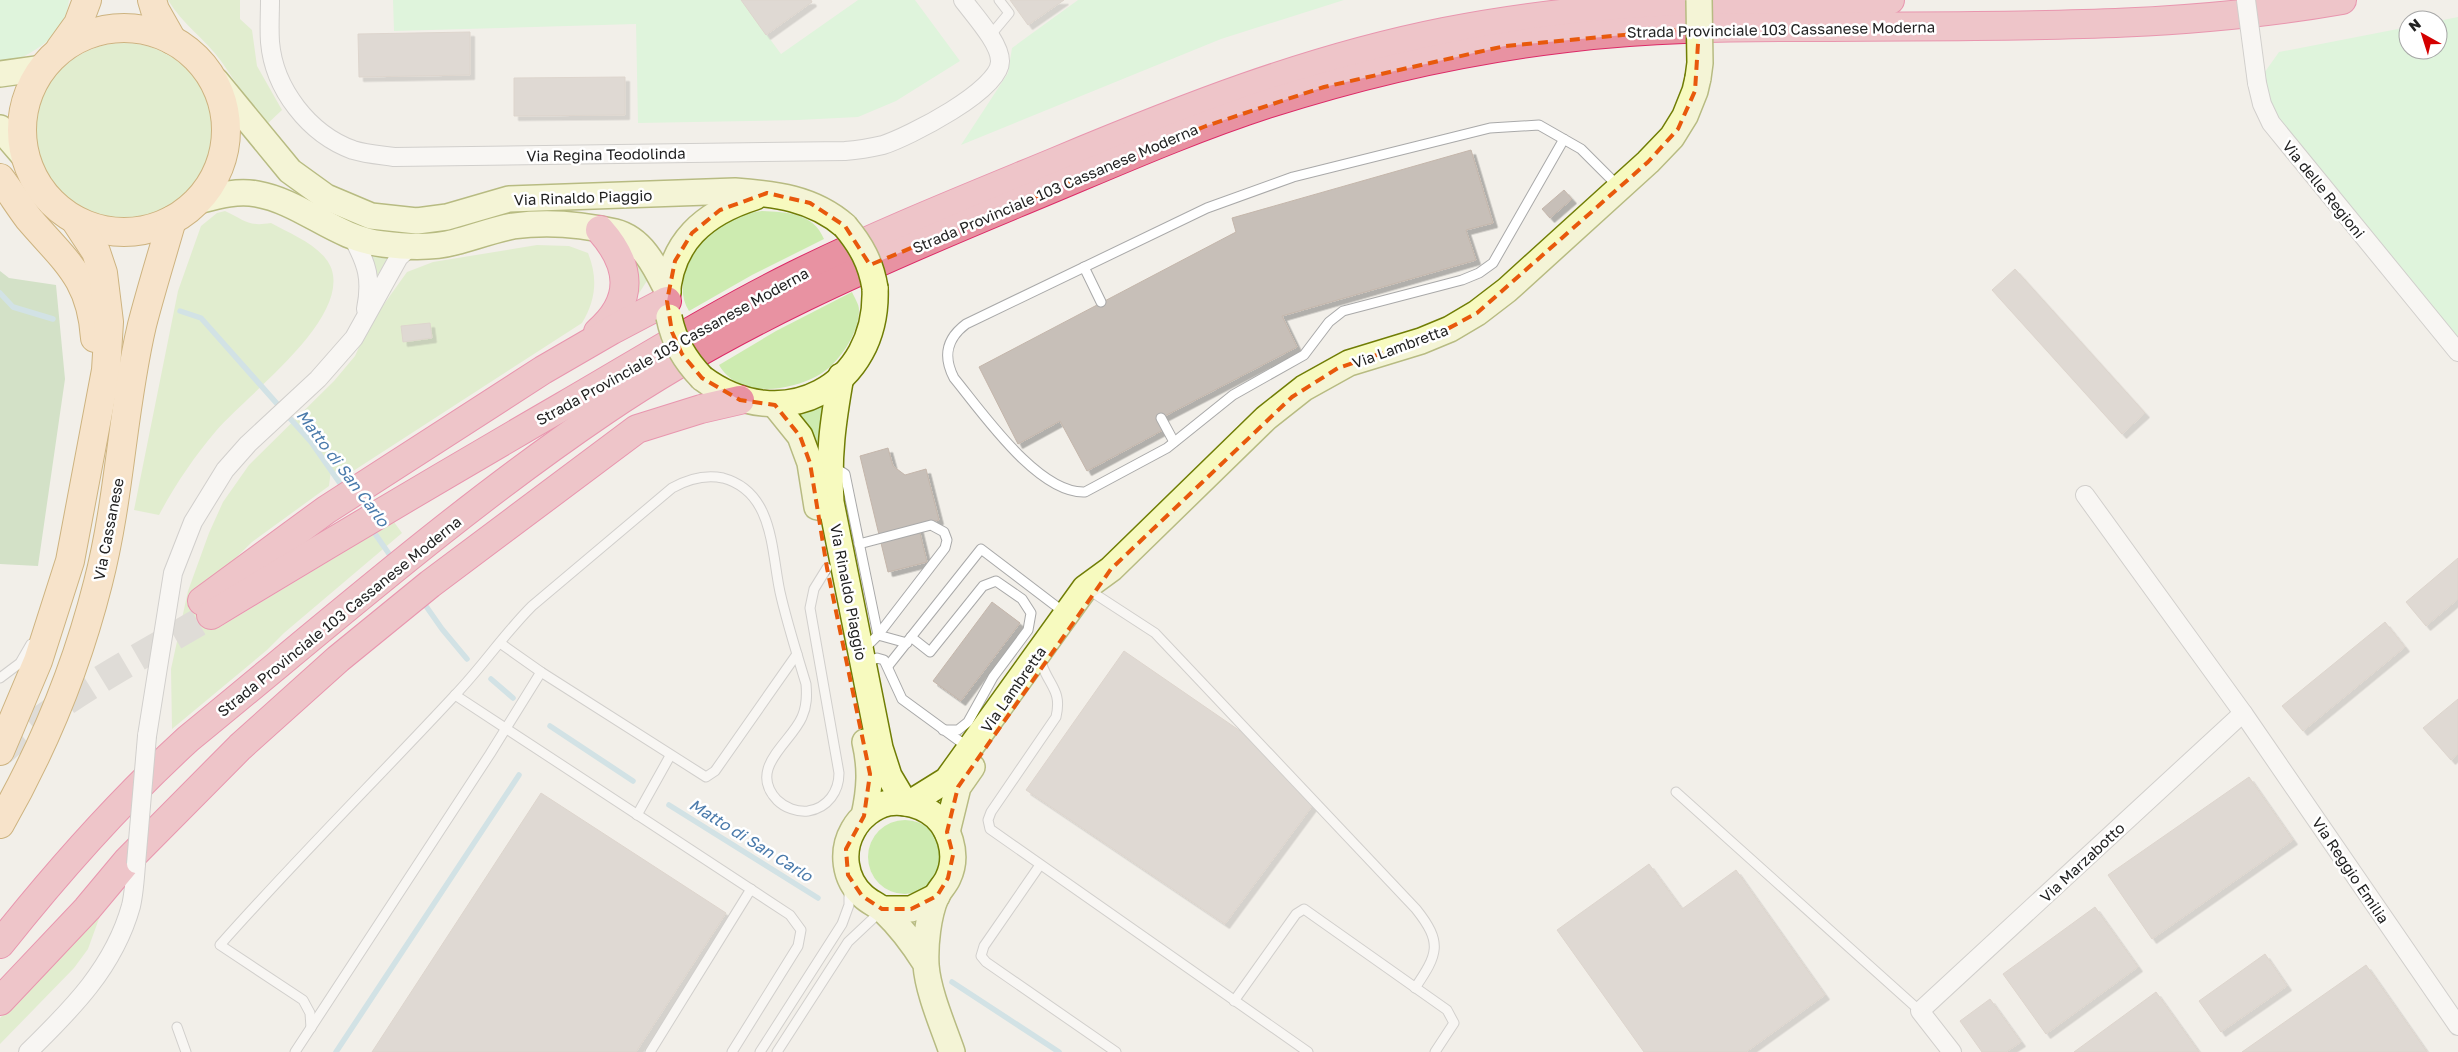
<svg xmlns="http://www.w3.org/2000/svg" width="2458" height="1052" font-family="'Golos Text',sans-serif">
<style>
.grass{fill:#cdebb0}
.forest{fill:#add19e}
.park{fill:#c8facc}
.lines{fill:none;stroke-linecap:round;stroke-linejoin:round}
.stream{stroke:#aad3df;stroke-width:5.5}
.building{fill:#c7bfb8;stroke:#c4b6ab;filter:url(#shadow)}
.highway-tunnel{stroke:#c8c6c1;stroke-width:28;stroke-dasharray:28 14;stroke-linecap:butt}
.lane-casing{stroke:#a9a9a9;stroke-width:11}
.street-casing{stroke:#a9a9a9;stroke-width:20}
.secondary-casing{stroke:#707d05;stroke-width:28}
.primary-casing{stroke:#a06b00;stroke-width:30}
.highway-casing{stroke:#dc2a67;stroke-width:30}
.lane{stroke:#fff;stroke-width:9}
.street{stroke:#fff;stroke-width:18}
.secondary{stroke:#f7fabf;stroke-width:25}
.primary{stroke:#fcd6a4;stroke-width:28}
.highway{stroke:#e892a2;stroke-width:28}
.street-bridge-casing{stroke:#a9a9a9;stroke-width:20;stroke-linecap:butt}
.secondary-bridge-casing{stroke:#707d05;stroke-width:28;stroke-linecap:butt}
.street-bridge{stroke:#fff;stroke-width:18}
.secondary-bridge{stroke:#f7fabf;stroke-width:25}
.marked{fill:none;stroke:#e8590c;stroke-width:4;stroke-dasharray:10 6;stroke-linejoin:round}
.labels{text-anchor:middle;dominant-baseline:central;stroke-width:5;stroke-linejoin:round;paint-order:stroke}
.street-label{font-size:15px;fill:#222;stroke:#fff}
.water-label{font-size:16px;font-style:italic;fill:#4a7aab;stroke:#fff}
</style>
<defs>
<filter id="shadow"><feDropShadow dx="4.5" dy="4.5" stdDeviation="0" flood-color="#0004"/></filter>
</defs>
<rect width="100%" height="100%" fill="#f2efe9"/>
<g class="grass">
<path d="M 168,0 L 240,0 L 240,19 L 252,30 L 257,66 L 282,110 L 264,127 C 250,105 236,82 221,61 C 205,39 182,24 168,0 Z"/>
<circle cx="124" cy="131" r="88"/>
<path d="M 225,211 C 245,220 247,227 271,223 C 292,235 329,248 333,275 C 341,326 248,394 216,431 C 194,457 175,485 159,515 L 134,510 L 178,291 L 201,226 L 217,213 Z"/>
<path d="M 762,211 C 788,212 813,213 824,239 L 752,275 L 689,311 C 667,276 707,227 739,215 C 747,213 755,212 762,211 Z"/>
<path d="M 537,245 L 569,246 L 588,253 C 598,278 596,300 582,323 L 347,475 L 331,470 L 329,486 L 252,542 L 198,595 L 220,627 L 394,522 L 402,533 L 284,633 L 267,650 L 172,729 L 171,669 L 188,591 L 209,533 L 223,502 L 249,465 L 334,381 L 355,356 L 369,325 L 407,272 L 433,262 Z"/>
<polygon points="623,249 640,262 650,276 629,309"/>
<polygon points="369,250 390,255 377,276 376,274"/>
<path d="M 852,292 C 854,297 859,304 859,310 C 859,334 838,365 817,376 C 787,392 738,398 719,365 L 776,331 Z"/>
<polygon points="825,405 820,455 793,416"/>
<circle cx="905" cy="857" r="37"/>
<polygon points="105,902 88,949 74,968 0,1044 0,1018 75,939"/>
</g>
<polygon class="forest" points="0,271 9,278 56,285 65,379 38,566 0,564"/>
<g class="park">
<path d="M 0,0 L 69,0 C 65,36 34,54 3,65 L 0,65 Z"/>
<polygon points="393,0 741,0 781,54 858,0 915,0 960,61 896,101 858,117 798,120 638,123 636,24 394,31"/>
<polygon points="1078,0 1344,0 1221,39 961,145 1008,73 1012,48"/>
<polygon points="2458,17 2458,341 2274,128 2257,83 2279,52 2408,27 2408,50 2438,50 2438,21"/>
</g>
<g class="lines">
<g class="stream">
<polyline points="0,293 13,307 53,319"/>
<polyline points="180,311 201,318 311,442 344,489"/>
<polyline points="371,528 394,561"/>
<polyline points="421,599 442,629 467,659"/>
<polyline points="491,679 513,698"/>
<polyline points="550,726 633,781"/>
<polyline points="669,805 818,898"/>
<polyline points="952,982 1059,1052"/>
<polyline points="336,1052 519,775"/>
</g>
</g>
<g class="building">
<polygon points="741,0 811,0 812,2 766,35"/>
<polygon points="1010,0 1064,0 1028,25"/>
<polygon points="470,32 470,75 359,77 358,34"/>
<polygon points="625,77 625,115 514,116 514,78"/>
<polygon points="1471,150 1493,223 1466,230 1476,260 1282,316 1297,347 1161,418 1163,430 1087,471 1060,421 1018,444 979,367 1236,232 1232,218"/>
<polygon points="1564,190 1572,199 1550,218 1542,209"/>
<polygon points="2015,269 2145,413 2122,434 1992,290"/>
<polygon points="430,323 432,338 403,342 401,326"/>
<polygon points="888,448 893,466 905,475 926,469 939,520 918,525 927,562 888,572 860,456"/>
<polygon points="2458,558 2458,599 2426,626 2406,602"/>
<polygon points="992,602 1020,623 961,701 933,681"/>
<polygon points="2385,622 2405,647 2303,731 2282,706"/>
<polygon points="1124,651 1246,735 1313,805 1225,924 1026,790"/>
<polygon points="2458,699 2458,754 2451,760 2423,728"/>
<polygon points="2249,777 2293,840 2152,939 2108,875"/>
<polygon points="541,793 726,913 636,1052 372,1052"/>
<polygon points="1649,864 1682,909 1736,870 1825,995 1746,1052 1644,1052 1557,930"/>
<polygon points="2095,907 2138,967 2046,1034 2003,974"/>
<polygon points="2265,954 2287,986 2221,1032 2199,1001"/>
<polygon points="2366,965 2427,1052 2242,1052"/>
<polygon points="2156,992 2199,1052 2074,1052"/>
<polygon points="1990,999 2021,1042 2006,1052 1982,1052 1960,1021"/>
</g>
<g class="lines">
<path class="highway-tunnel" d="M 0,753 C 62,696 139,658 211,615"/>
<g class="lane-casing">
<g id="lane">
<polyline points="989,37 1009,13 999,0"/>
<path d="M 1564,139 L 1493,263 L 1479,273 L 1462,280 L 1343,311 L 1329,322 L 1304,355 L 1233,395 L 1167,448 L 1085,492 C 1038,494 982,412 954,378 C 943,357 946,339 966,324 L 1207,208 L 1293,177 L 1490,128 L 1539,125 L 1581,149 L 1619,187"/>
<polyline points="1084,267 1101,302"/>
<polyline points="1161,418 1174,442"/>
<polyline points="834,467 845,474 878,635 864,649"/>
<polyline points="859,544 931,525 944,532 947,540 945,548 878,635 907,643"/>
<path d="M 1095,594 L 1155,633 L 1416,909 C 1443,943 1438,954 1415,988"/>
<polyline points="911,637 930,652 983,586 996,581 1022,599 1031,613 1028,630 993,677 968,722 958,730 943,730"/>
<polyline points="500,643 541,672 706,777 715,771 797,654"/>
<polyline points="865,664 877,658 884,660 902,699 969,748"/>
<path d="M 1042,665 C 1050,687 1062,691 1056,717 L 991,812 L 988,820 L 990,829 L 1308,1052"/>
<polyline points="888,666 981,549 1065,613"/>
<polyline points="0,678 20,663 31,644"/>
<polyline points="455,695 790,915 801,930 798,946 732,1052"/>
<polyline points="1676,792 1920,1011"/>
<polyline points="637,815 670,756"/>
<polyline points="1040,865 984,946 981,956 986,962 1116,1052"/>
<polyline points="1234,1001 1296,914 1304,909 1447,1010 1454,1023 1435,1052"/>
<polyline points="177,1027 186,1052"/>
<path d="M 311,1028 L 310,1013 L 303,1000 L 220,945 C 296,859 377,779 455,695 C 482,667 504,634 532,606 L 672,488 C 688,479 704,474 723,478 C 774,492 771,550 780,592 C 787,623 797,654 806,684 C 807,696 807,706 802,717 C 791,743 747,768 777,800 C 785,808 797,812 808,811 C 828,808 839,791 839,773 L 810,608 L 814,589 L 827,568"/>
<polyline points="295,1052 490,754 541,672"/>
<polyline points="650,1052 751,889"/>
<polyline points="760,1052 842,924 849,905 849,890"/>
<polyline points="777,1052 848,942 882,910"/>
</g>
</g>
<g class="street-casing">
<g id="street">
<path d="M 270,0 C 270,14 269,28 270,42 C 274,89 309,134 353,150 C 366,154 380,155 394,157 L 845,151 C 858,150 870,148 883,145 C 908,137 1001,90 1000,61 C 1000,43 974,15 963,0"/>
<polyline points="2257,83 2262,104 2271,123 2458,352"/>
<path d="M 353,238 C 367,264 372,279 366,309"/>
<polyline points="2085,495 2243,713 2458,1026"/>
<polyline points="147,736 173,573 193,522 225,470 248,444 318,379 354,338 399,257 408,249 418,247"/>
<path d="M 28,1052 C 72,1009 114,967 131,906 C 134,893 135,878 136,864"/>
<polyline points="1952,1052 1920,1011 2243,713"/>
</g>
</g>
<g class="secondary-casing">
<g id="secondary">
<polyline points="0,74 43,68"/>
<path d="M 216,81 L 290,171 L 326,197 L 371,216 L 417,221 L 447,217 L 509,199 L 735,191 C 775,194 813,198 845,226"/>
<polyline points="0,128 25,157"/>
<path d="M 198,201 C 217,196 237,190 257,194 C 302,202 336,239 383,244 C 406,247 433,248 455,242 C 474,237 493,230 513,226 C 548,221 581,224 615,232 C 643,239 656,268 668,292"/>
<path d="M 667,298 C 670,242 704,213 755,197"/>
<path d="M 841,376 C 833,421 828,456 831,502 L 880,748 L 889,776 L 905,803"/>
<path d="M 702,378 C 782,438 879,387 875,288"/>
<polyline points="775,405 800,436 810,463 817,507"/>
<polyline points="910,803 947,780 1085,588 1111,569 1266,418 1304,388 1349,363 1421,341 1450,329 1477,313 1507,290 1648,162 1672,137 1685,116 1695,91 1698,78"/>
<path d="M 864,816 C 870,789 871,768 865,742"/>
<polyline points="947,832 958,787 972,767"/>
<polyline points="882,909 911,909 937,896"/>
<path d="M 926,964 C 914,945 901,927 884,911 C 878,905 869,902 863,896 C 844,879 841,851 853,830 C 860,817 874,806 888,803 C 902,801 916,804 928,811 C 950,824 959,855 948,878 C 945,885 939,890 936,897 C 928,916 925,944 926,965 C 928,992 943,1026 952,1052"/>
</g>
</g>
<g class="primary-casing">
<g id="primary">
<polyline points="152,0 155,10 172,40"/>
<circle cx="124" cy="130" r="102"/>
<polyline points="60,49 78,24 87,0"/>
<path d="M 0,178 C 10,191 19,206 29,219 C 65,261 91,278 95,338"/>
<polyline points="0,751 38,661 70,561 106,370 109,322 103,273 96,252 75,220"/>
<path d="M 0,824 C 43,749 77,666 98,583 C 120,498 122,410 142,325 C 151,290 162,255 172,220"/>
</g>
</g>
<g class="highway-casing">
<g id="highway">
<path d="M 598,332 C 635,300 631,265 600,230"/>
<polyline points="202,601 326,510 543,370 612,330 667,301"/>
<path d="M 211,615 C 328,544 446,474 565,405 C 641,361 716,314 795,275 C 880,233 968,198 1055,162 C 1182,109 1308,59 1444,32 C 1594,2 1738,1 1890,0"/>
<path d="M 0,944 C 58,871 119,802 188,739 C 325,627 458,510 604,411 C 732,324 873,263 1015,204 C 1098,170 1181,132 1267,104 C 1364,73 1464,50 1566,38 C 1648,28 1730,27 1813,27 C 1990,25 2167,31 2342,0"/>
<polyline points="0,1001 87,909 128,860 240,747 338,659 430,584 637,429 701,409 740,400"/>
</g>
</g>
<use href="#lane" class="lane"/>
<use href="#street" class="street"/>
<use href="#secondary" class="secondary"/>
<use href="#primary" class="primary"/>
<use href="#highway" class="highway"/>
<g class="street-bridge-casing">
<g id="street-bridge">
<polyline points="2246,0 2257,83"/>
<polyline points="136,864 147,736"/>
</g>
</g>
<g class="secondary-bridge-casing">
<g id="secondary-bridge">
<polyline points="1698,78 1700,63 1699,0"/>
<path d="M 845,226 C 861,245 871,263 875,288"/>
<path d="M 669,317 C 674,342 685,360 702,378"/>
</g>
</g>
<use href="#street-bridge" class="street-bridge"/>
<use href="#secondary-bridge" class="secondary-bridge"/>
</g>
<path d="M0 0H2458V1052H0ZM 1699,28 L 1695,91 L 1678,129 L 1648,162 L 1477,313 L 1436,335 L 1338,368 L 1292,397 L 1111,569 L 958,787 L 947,832 L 953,855 L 948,878 L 937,896 L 911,909 L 882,909 L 862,896 L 848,875 L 846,849 L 864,816 L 870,774 L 827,568 L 810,463 L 800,436 L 775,405 L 740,400 L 702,378 L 682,354 L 672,332 L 667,301 L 675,261 L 692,233 L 720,210 L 767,193 L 810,203 L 845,226 L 870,265 L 1206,126 L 1324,87 L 1505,46 Z" fill="#f2efe9" fill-opacity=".55" fill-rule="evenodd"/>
<path class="marked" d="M 1699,28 L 1695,91 L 1678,129 L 1648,162 L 1477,313 L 1436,335 L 1338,368 L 1292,397 L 1111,569 L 958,787 L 947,832 L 953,855 L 948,878 L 937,896 L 911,909 L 882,909 L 862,896 L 848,875 L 846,849 L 864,816 L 870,774 L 827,568 L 810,463 L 800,436 L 775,405 L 740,400 L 702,378 L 682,354 L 672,332 L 667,301 L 675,261 L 692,233 L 720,210 L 767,193 L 810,203 L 845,226 L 870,265 L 1206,126 L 1324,87 L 1505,46 Z"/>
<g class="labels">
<g class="street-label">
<text transform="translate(1781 29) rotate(-1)">Strada Provinciale 103 Cassanese Moderna</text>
<text transform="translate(606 154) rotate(-1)">Via Regina Teodolinda</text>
<text transform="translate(1055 188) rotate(-23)">Strada Provinciale 103 Cassanese Moderna</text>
<text transform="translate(2324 189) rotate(51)">Via delle Regioni</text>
<text transform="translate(583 197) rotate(-2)">Via Rinaldo Piaggio</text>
<text transform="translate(672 346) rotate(-29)">Strada Provinciale 103 Cassanese Moderna</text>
<text transform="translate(1400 346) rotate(-20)">Via Lambretta</text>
<text transform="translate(108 529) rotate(-79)">Via Cassanese</text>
<text transform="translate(849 592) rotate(79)">Via Rinaldo Piaggio</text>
<text transform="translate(339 616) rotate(-39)">Strada Provinciale 103 Cassanese Moderna</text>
<text transform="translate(1013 689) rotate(-55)">Via Lambretta</text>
<text transform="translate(2082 862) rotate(-43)">Via Marzabotto</text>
<text transform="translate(2351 870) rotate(56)">Via Reggio Emilia</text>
</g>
<g class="water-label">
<text transform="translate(343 468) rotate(53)">Matto di San Carlo</text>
<text transform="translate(751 840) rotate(32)">Matto di San Carlo</text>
</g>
</g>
<g transform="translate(2423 35) rotate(321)"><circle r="24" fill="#ffffff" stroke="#a7a7a7"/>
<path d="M0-4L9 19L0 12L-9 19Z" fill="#d40000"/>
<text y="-8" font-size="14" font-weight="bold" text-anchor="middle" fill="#222222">N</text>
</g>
</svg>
